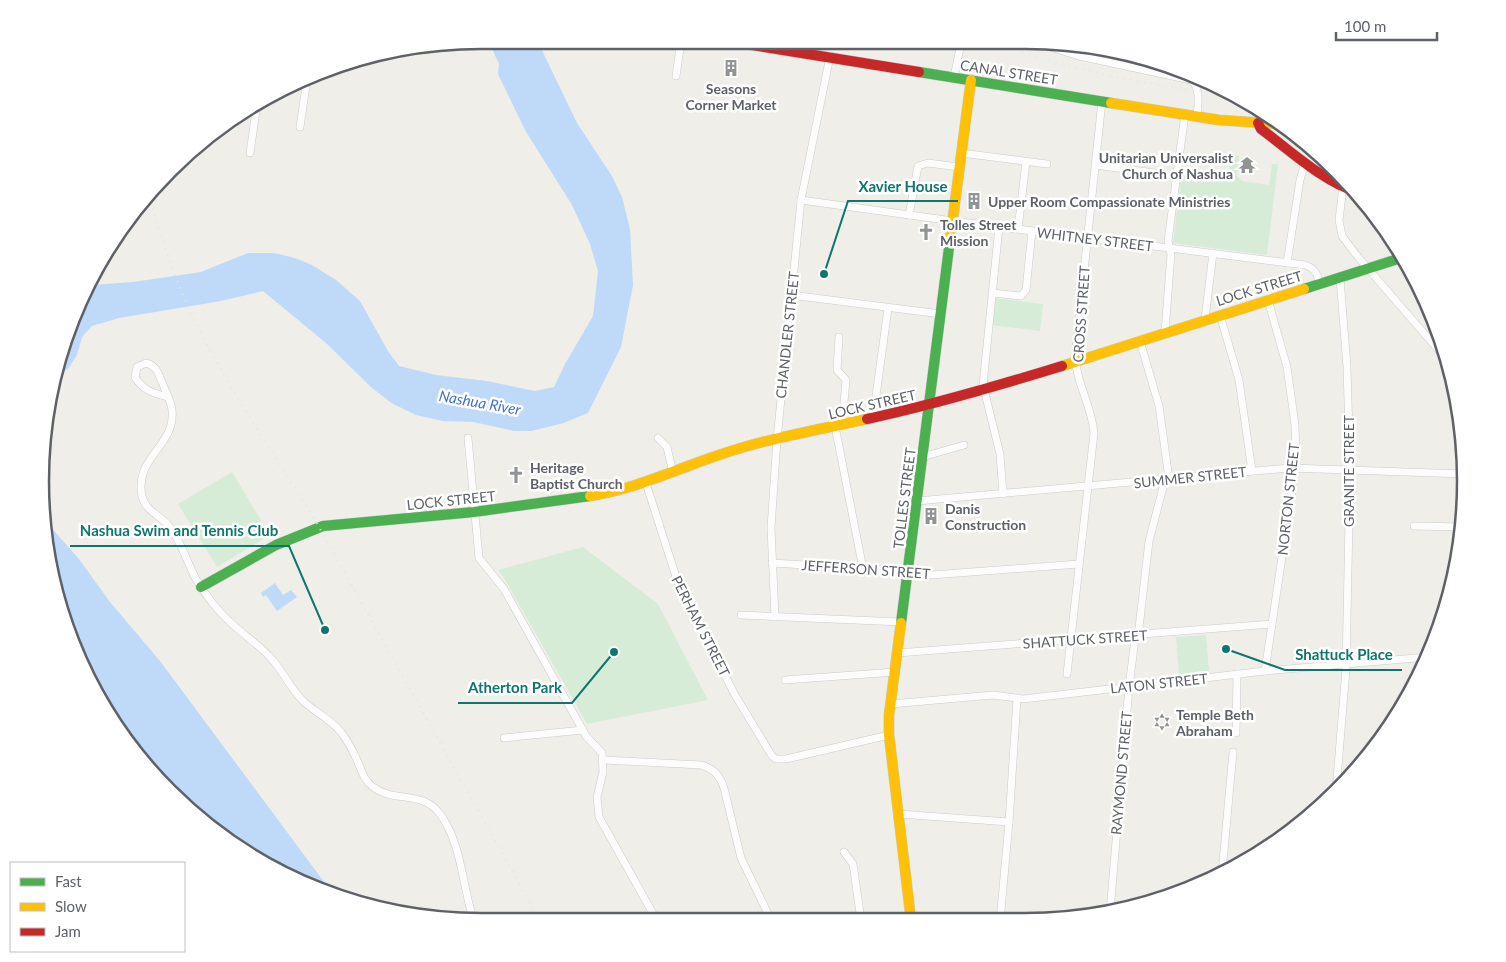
<svg xmlns="http://www.w3.org/2000/svg" width="1506" height="962" font-family="Lato,sans-serif">
<style>
.green{fill:#d7ecd6}
.water{fill:#bfdaf8}
.lines{fill:none;stroke-linecap:round;stroke-linejoin:round}
.street-casing{stroke:#cbcbca;stroke-width:8}
.fast-casing{stroke:#cbcccb;stroke-width:11}
.slow-casing{stroke:#cbcccb;stroke-width:11}
.jam-casing{stroke:#cbcccb;stroke-width:11}
.street{stroke:#fdfcfc;stroke-width:7}
.fast{stroke:#4caf50;stroke-width:10}
.slow{stroke:#ffc107;stroke-width:10}
.jam{stroke:#c62828;stroke-width:10}
.rail{stroke:#e5e5e4;stroke-width:2;stroke-dasharray:1 6;stroke-linecap:butt}
.labels{text-anchor:middle;dominant-baseline:central;stroke-width:5;stroke-linejoin:round;paint-order:stroke}
.street-label{font-size:14px;fill:#5e6268;stroke:#fff}
.poi-label{font-size:14px;font-weight:bold;fill:#5e6268;stroke:#fff;text-anchor:start}
.water-label{font-size:15px;font-style:italic;fill:#4173c2;stroke:#fff}
.rim{fill:none;stroke:#5e6268;stroke-width:2.5}
.leader{fill:none;stroke:#0f766e;stroke-width:2}
.callout-dot{fill:#0f766e;stroke:#fff;stroke-width:2}
.callout-label{font-size:15px;text-anchor:middle;font-weight:bold;fill:#0f766e;stroke:#fff;stroke-width:5;stroke-linejoin:round;paint-order:stroke}
</style>
<rect width="100%" height="100%" fill="#efeee9"/>
<g class="green">
<polygon points="1231,155 1239,156 1237,176 1242,181 1269,185 1272,164 1278,164 1267,255 1173,243 1182,172 1228,179"/>
<polygon points="995,298 1043,304 1040,331 991,325"/>
<polygon points="232,472 270,535 217,567 178,504"/>
<polygon points="583,547 658,604 708,700 587,724 504,578 498,570"/>
<polygon points="1206,635 1209,672 1179,675 1176,637"/>
</g>
<g class="water">
<polygon points="488,40 537,40 577,123 612,176 622,197 630,229 633,285 621,347 588,413 564,423 531,431 514,431 473,422 443,421 416,415 393,404 372,388 326,343 263,291 221,301 119,318 92,326 82,337 77,355 68,369 56,375 64,339 92,285 133,282 201,272 248,253 274,253 295,258 312,265 336,280 360,301 388,351 399,366 436,375 487,381 535,391 554,387 565,364 593,316 598,271 590,244 572,205 525,130 498,74 499,64"/>
<polygon points="48,524 79,559 110,602 160,661 333,894 312,889 212,831 114,726 55,595"/>
<polygon points="275,583 283,595 291,590 297,597 277,611 266,595 263,597 261,593"/>
</g>
<g class="lines">
<g class="street-casing">
<g id="street">
<path d="M 1037,43 L 1079,56 L 1191,80 C 1201,88 1198,104 1197,116"/>
<polyline points="676,76 681,41"/>
<polyline points="954,77 961,43"/>
<polyline points="300,127 307,79"/>
<polyline points="250,153 257,104"/>
<polyline points="961,153 1047,164"/>
<polyline points="1096,165 1176,176"/>
<polyline points="1344,179 1339,220 1342,236 1358,257 1448,361"/>
<path d="M 801,200 L 953,221 L 1305,265 C 1315,268 1317,274 1320,283"/>
<polyline points="909,215 918,166 928,163 959,167"/>
<polyline points="999,227 983,385 1000,454 1003,494"/>
<polyline points="1018,229 1026,162"/>
<polyline points="1287,263 1300,180 1305,162"/>
<polyline points="993,293 1021,296 1026,290 1032,231"/>
<polyline points="791,295 941,314"/>
<polyline points="1220,315 1239,380 1252,471"/>
<polyline points="1205,319 1213,253"/>
<polyline points="1165,332 1171,254 1168,241 1185,114"/>
<polyline points="839,337 837,370 846,380 842,425"/>
<polyline points="1140,341 1159,406 1169,479"/>
<path d="M 168,397 C 155,394 142,390 135,377 L 137,367 L 146,363 C 156,365 158,373 162,382 C 165,391 171,400 172,410 C 176,446 134,457 142,496 C 145,511 160,515 169,526 C 181,541 187,562 196,579 C 205,594 216,609 229,621 C 241,633 257,643 269,656 C 282,669 289,687 303,701 C 315,712 330,719 341,732 C 347,740 352,749 356,758 C 361,768 363,780 373,787 C 394,803 423,790 440,814 C 462,844 462,885 473,918"/>
<polyline points="873,418 888,308"/>
<polyline points="835,426 863,569"/>
<polyline points="468,438 479,558 504,589 586,736 602,753 603,772 597,797 599,817 656,919"/>
<polyline points="658,438 667,447 673,473"/>
<polyline points="922,457 964,445"/>
<polyline points="646,483 678,583 735,695 772,756 776,759 786,759 889,735"/>
<polyline points="917,501 1290,468 1464,474"/>
<polyline points="1414,526 1462,527"/>
<polyline points="772,563 904,571 918,576 1079,564"/>
<polyline points="741,615 901,622"/>
<polyline points="775,617 771,528 777,439 801,200 830,56"/>
<polyline points="897,653 1272,624"/>
<polyline points="1265,671 1296,463 1295,425 1287,367 1268,300"/>
<path d="M 1067,674 L 1094,433 C 1092,406 1076,383 1075,356 L 1102,101"/>
<polyline points="785,680 895,672"/>
<polyline points="891,704 993,695 1023,699 1265,671 1428,657"/>
<polyline points="1236,733 1237,674"/>
<polyline points="504,738 583,730"/>
<path d="M 604,760 L 701,765 C 713,768 720,775 724,788 L 741,858 L 771,920"/>
<polyline points="1336,791 1346,669 1350,470 1347,367 1340,278"/>
<polyline points="899,814 1009,822"/>
<polyline points="844,852 853,864 861,920"/>
<polyline points="1222,873 1233,752"/>
<polyline points="1110,912 1129,687 1135,639 1139,628 1149,541 1165,480"/>
<polyline points="1000,921 1009,822 1017,699"/>
</g>
</g>
<g class="fast-casing">
<g id="fast">
<polyline points="919,72 1111,103"/>
<polyline points="1304,289 1404,257"/>
<polyline points="201,587 276,545 323,526 474,512 590,496"/>
<polyline points="901,623 950,240"/>
</g>
</g>
<g class="slow-casing">
<g id="slow">
<polyline points="1111,103 1219,120 1280,124"/>
<polyline points="950,240 971,80"/>
<polyline points="1062,366 1304,289"/>
<path d="M 590,496 C 639,488 676,469 722,454 C 769,438 818,430 867,419"/>
<polyline points="901,623 889,715 889,735 911,920"/>
</g>
</g>
<g class="jam-casing">
<g id="jam">
<polyline points="733,42 919,72"/>
<path d="M 1258,123 L 1261,129 C 1292,152 1322,181 1359,193"/>
<path d="M 867,419 C 933,405 997,386 1062,366"/>
</g>
</g>
<use href="#street" class="street"/>
<use href="#fast" class="fast"/>
<use href="#slow" class="slow"/>
<use href="#jam" class="jam"/>
<g class="rail">
<path d="M 1003,43 C 1031,57 1061,64 1091,71 C 1138,82 1184,90 1231,95"/>
<path d="M 151,194 C 153,213 160,234 167,252 C 199,351 262,433 315,520 L 539,919"/>
</g>
</g>
<defs>
<g id="building-bare" transform="scale(1.35)"><path d="M-4-6H4V6H1V3H-1V6H-4ZM-2.5-4.3h1.7v1.8h-1.7ZM.8-4.3h1.7v1.8H.8ZM-2.5-1h1.7V.8h-1.7ZM.8-1h1.7V.8H.8Z" fill="#919395" stroke="#fff" stroke-width="2.5" paint-order="stroke"/></g>
<g id="temple-bare" transform="scale(1.35)"><path d="M0-6L5-2H3V0L6.5 2.5H4V6H1.5V3h-3V6H-4V2.5H-6.5L-3 0V-2H-5Z" fill="#919395" stroke="#fff" stroke-width="2.5" paint-order="stroke"/></g>
<g id="church-bare" transform="scale(1.35)"><path d="M-1.2-6h2.4v3.5h3.3v2.4h-3.3V6h-2.4V-.1h-3.3v-2.4h3.3Z" fill="#919395" stroke="#fff" stroke-width="2.5" paint-order="stroke"/></g>
<g id="synagogue-bare" transform="scale(1.35)"><path d="M0-6.5L5.6 3.2H-5.6ZM0 6.5L5.6-3.2H-5.6Z" fill="#919395" stroke="#fff" stroke-width="2.5" paint-order="stroke"/></g>
</defs>
<g fill-rule="evenodd">
<use href="#building-bare" x="731" y="68"/>
<use href="#temple-bare" x="1247" y="165"/>
<use href="#building-bare" x="974" y="201"/>
<use href="#church-bare" x="926" y="232"/>
<use href="#church-bare" x="516" y="475"/>
<use href="#building-bare" x="931" y="516"/>
<use href="#synagogue-bare" x="1162" y="722"/>
</g>
<g class="labels">
<g class="street-label">
<text transform="translate(1009 72) rotate(9)">CANAL STREET</text>
<text transform="translate(1095 239) rotate(7)">WHITNEY STREET</text>
<text transform="translate(1259 288) rotate(-17)">LOCK STREET</text>
<text transform="translate(1081 314) rotate(-86)">CROSS STREET</text>
<text transform="translate(787 335) rotate(-84)">CHANDLER STREET</text>
<text transform="translate(872 404) rotate(-13)">LOCK STREET</text>
<text transform="translate(1348 471) rotate(-90)">GRANITE STREET</text>
<text transform="translate(1190 477) rotate(-6)">SUMMER STREET</text>
<text transform="translate(904 498) rotate(-83)">TOLLES STREET</text>
<text transform="translate(1288 499) rotate(-84)">NORTON STREET</text>
<text transform="translate(451 500) rotate(-6)">LOCK STREET</text>
<text transform="translate(866 569) rotate(4)">JEFFERSON STREET</text>
<text transform="translate(701 626) rotate(63)">PERHAM STREET</text>
<text transform="translate(1085 639) rotate(-4)">SHATTUCK STREET</text>
<text transform="translate(1159 683) rotate(-6)">LATON STREET</text>
<text transform="translate(1121 773) rotate(-85)">RAYMOND STREET</text>
</g>
<g class="poi-label">
<text x="731" y="88" text-anchor="middle">Seasons<tspan x="731" dy="16">Corner Market</tspan></text>
<text x="1233" y="157" text-anchor="end">Unitarian Universalist<tspan x="1233" dy="16">Church of Nashua</tspan></text>
<text x="988" y="201">Upper Room Compassionate Ministries</text>
<text x="940" y="224">Tolles Street<tspan x="940" dy="16">Mission</tspan></text>
<text x="530" y="467">Heritage<tspan x="530" dy="16">Baptist Church</tspan></text>
<text x="945" y="508">Danis<tspan x="945" dy="16">Construction</tspan></text>
<text x="1176" y="714">Temple Beth<tspan x="1176" dy="16">Abraham</tspan></text>
</g>
<g class="water-label">
<text transform="translate(480 402) rotate(10)">Nashua River</text>
</g>
</g>
<path d="M0 0H1506V962H0ZM481 49H1025A432 432 0 0 1 1457 481V481A432 432 0 0 1 1025 913H481A432 432 0 0 1 49 481V481A432 432 0 0 1 481 49Z" fill="#fff" fill-rule="evenodd"/>
<path class="rim" d="M481 49H1025A432 432 0 0 1 1457 481V481A432 432 0 0 1 1025 913H481A432 432 0 0 1 49 481V481A432 432 0 0 1 481 49Z"/>
<path class="leader" d="M824 274L848 201H958M325 630L289 546H70M1226 649L1285 670H1402M614 652L572 703H458"/>
<g class="callout-dot">
<circle cx="824" cy="274" r="5"/>
<circle cx="325" cy="630" r="5"/>
<circle cx="1226" cy="649" r="5"/>
<circle cx="614" cy="652" r="5"/>
</g>
<g class="callout-label">
<text x="903" y="192">Xavier House</text>
<text x="179" y="536">Nashua Swim and Tennis Club</text>
<text x="1344" y="660">Shattuck Place</text>
<text x="515" y="693">Atherton Park</text>
</g>
<rect x="10" y="862" width="175" height="90" fill="#ffffff" stroke="#bfc0c3"/>
<rect x="20" y="878" width="25" height="8" fill="#4caf50" stroke="#bfc0c3"/>
<text x="55" y="887" font-size="15" fill="#5e6268">Fast</text>
<rect x="20" y="903" width="25" height="8" fill="#ffc107" stroke="#bfc0c3"/>
<text x="55" y="912" font-size="15" fill="#5e6268">Slow</text>
<rect x="20" y="928" width="25" height="8" fill="#c62828" stroke="#bfc0c3"/>
<text x="55" y="937" font-size="15" fill="#5e6268">Jam</text>
<path d="M1336 32v8h101v-8" fill="none" stroke="#5e6268" stroke-width="2.5"/>
<text x="1344" y="32" font-size="15" fill="#5e6268" stroke="#ffffff" stroke-width="4" paint-order="stroke">100 m</text>
</svg>
